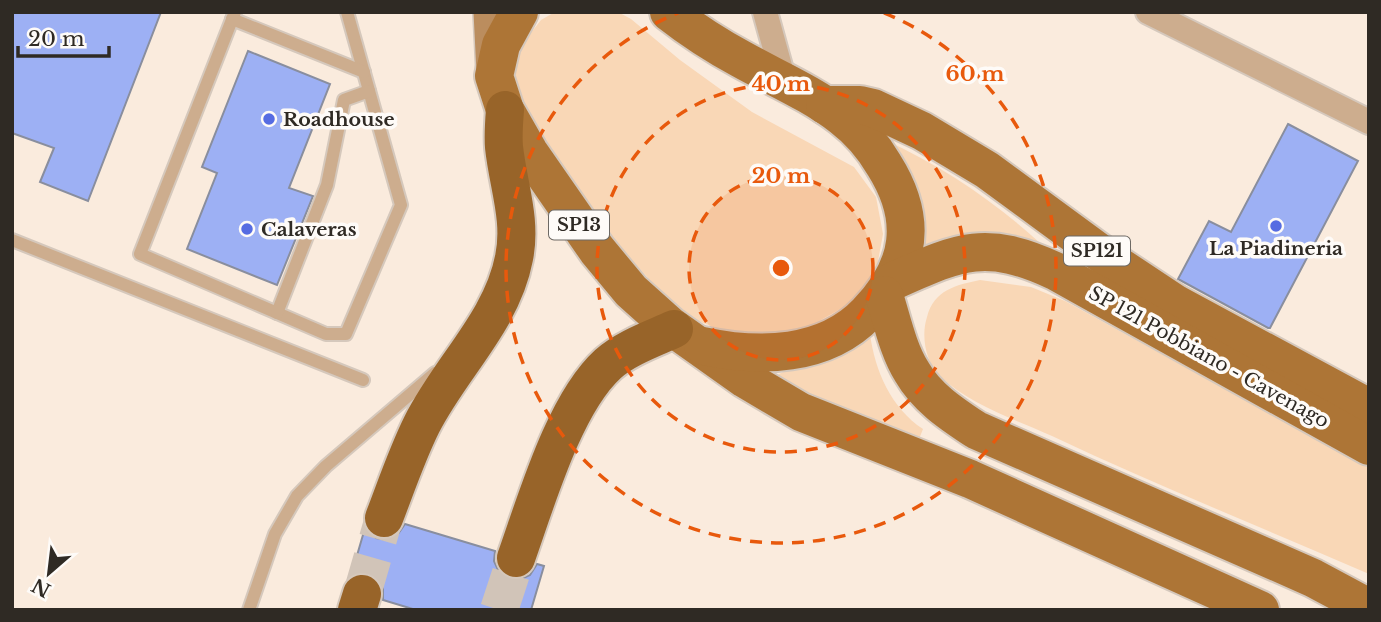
<svg xmlns="http://www.w3.org/2000/svg" width="1381" height="622" font-family="'Libre Baskerville',serif">
<style>
.green{fill:#f9d7b6}
.building{fill:#9db0f4;stroke:#898e9e;stroke-width:2}
.lines{fill:none;stroke-linecap:round;stroke-linejoin:round}
.highway-tunnel{stroke:#d1c4b8;stroke-width:38;stroke-dasharray:38 19;stroke-linecap:butt}
.lane-casing{stroke:#d5c8bc;stroke-width:16}
.street-casing{stroke:#d5c8bc;stroke-width:28}
.secondary-casing{stroke:#d5c8bc;stroke-width:38}
.primary-casing{stroke:#d5c8bc;stroke-width:42}
.highway-casing{stroke:#d5c8bc;stroke-width:42}
.lane{stroke:#cdad8e;stroke-width:12}
.street{stroke:#cdad8e;stroke-width:24}
.secondary{stroke:#bb8d5e;stroke-width:35}
.primary{stroke:#ad7536;stroke-width:38}
.highway{stroke:#986429;stroke-width:38}
.ring{fill:none;stroke:#e8590c;stroke-width:3.5;stroke-dasharray:12 9}
.poi-dot{fill:#566ce2;stroke:#fefbf8;stroke-width:2.5}
.labels{text-anchor:middle;dominant-baseline:central;stroke-width:7;stroke-linejoin:round;paint-order:stroke}
.shield{fill:#fefbf8;stroke:#6d6964;stroke-width:2}
.shield-label{font-size:18px;font-weight:bold;fill:#2f2a24}
.poi-label{font-size:19px;font-weight:bold;fill:#2f2a24;stroke:#fefbf8;text-anchor:start}
.street-label{font-size:19px;fill:#2f2a24;stroke:#fefbf8}
.centre{fill:#e8590c;stroke:#fefbf8;stroke-width:3.5}
.ring-label{font-size:21px;text-anchor:middle;font-weight:bold;fill:#e8590c;stroke:#fefbf8;stroke-width:7;stroke-linejoin:round;paint-order:stroke}
</style>
<rect width="100%" height="100%" fill="#faebdd"/>
<g class="green">
<polygon points="555,12 618,12 631,19 680,60 752,112 854,167 876,197 883,234 876,272 851,303 812,325 768,336 721,330 693,319 661,292 595,220 567,181 519,93 515,72 522,44 541,20"/>
<path d="M 885,140 C 942,166 994,201 1040,243 C 993,229 969,227 924,248 C 930,198 911,179 885,140 Z"/>
<path d="M 980,280 L 1031,287 L 1065,301 L 1369,468 L 1369,574 C 1263,528 1156,485 1052,436 C 1014,419 970,405 940,376 C 925,362 921,335 927,317 C 934,290 956,285 980,280 Z"/>
<path d="M 870,334 C 875,371 891,408 923,429 L 917,444 L 825,409 L 777,376 C 783,369 797,371 807,368 C 830,360 851,348 870,334 Z"/>
</g>
<g class="building">
<polygon points="12,12 161,12 88,201 40,182 54,148 12,133"/>
<polygon points="248,51 330,84 289,188 313,196 277,285 187,249 217,173 202,167"/>
<polygon points="1288,124 1358,161 1270,328 1268,328 1178,279 1209,221 1231,232"/>
<polygon points="405,524 495,551 494,561 499,572 510,579 519,580 530,575 537,564 544,566 531,610 416,610 383,600 383,589 378,579 368,573 358,573 351,576 365,528 376,538 387,540 398,534"/>
</g>
<g class="lines">
<g class="highway-tunnel">
<polyline points="362,594 384,518"/>
<polyline points="499,610 516,558"/>
</g>
<g class="lane-casing">
<g id="lane">
<polyline points="235,12 140,254 326,334 346,334 401,205 347,12"/>
<polyline points="232,19 364,72"/>
<polyline points="12,240 363,380"/>
<polyline points="277,313 327,185 344,100 369,91"/>
<polyline points="249,610 275,534 297,496 326,466 435,373"/>
</g>
</g>
<g class="street-casing">
<g id="street">
<polyline points="765,12 784,81"/>
<polyline points="1148,12 1369,122"/>
</g>
</g>
<g class="secondary-casing">
<polyline id="secondary" points="491,12 494,72"/>
</g>
<g class="primary-casing">
<g id="primary">
<polyline points="519,12 501,45 494,76 505,110 529,152 597,250 631,291 669,325 745,379 801,412 970,479 1260,610"/>
<path d="M 669,12 C 692,30 715,45 741,59 C 775,78 811,93 842,117 C 859,130 873,146 884,165 C 918,219 912,266 867,313 C 825,357 759,358 703,346"/>
<polyline points="825,105 860,105 873,108 922,131 987,170 1111,261 1176,304 1369,408"/>
<path d="M 891,282 C 958,252 984,238 1055,271 L 1369,446"/>
<path d="M 884,295 C 892,320 898,350 912,372 C 927,398 952,414 976,430 L 1313,578 L 1369,608"/>
</g>
</g>
<g class="highway-casing">
<g id="highway">
<path d="M 384,518 C 396,487 407,454 422,424 C 450,368 502,321 514,258 C 522,220 508,185 504,147 C 503,135 504,122 505,110"/>
<path d="M 516,558 C 536,502 564,404 608,364 C 626,348 652,339 674,329"/>
<polyline points="357,610 362,594"/>
</g>
</g>
<use href="#lane" class="lane"/>
<use href="#street" class="street"/>
<use href="#secondary" class="secondary"/>
<use href="#primary" class="primary"/>
<use href="#highway" class="highway"/>
</g>
<circle cx="781" cy="268" r="92" fill="#e8590c" fill-opacity=".12"/>
<g class="ring">
<circle cx="781" cy="268" r="92"/>
<circle cx="781" cy="268" r="184"/>
<path d="M884 13A275 275 0 1 1 678 13"/>
</g>
<g class="poi-dot">
<circle cx="269" cy="119" r="7"/>
<circle cx="1276" cy="226" r="7"/>
<circle cx="247" cy="229" r="7"/>
</g>
<g class="labels">
<g class="shield">
<rect x="549" y="210.5" width="60" height="29" rx="5"/>
<rect x="1064" y="236.5" width="66" height="29" rx="5"/>
</g>
<g class="shield-label">
<text x="579" y="225">SP13</text>
<text x="1097" y="251">SP121</text>
</g>
<g class="poi-label">
<text x="283" y="119">Roadhouse</text>
<text x="261" y="229">Calaveras</text>
<text x="1276" y="248" text-anchor="middle">La Piadineria</text>
</g>
<g class="street-label">
<text transform="translate(1209 357) rotate(29)">SP 121 Pobbiano - Cavenago</text>
</g>
</g>
<circle cx="781" cy="268" r="10" class="centre"/>
<g class="ring-label">
<text x="975" y="81">60 m</text>
<text x="781" y="91">40 m</text>
<text x="781" y="183">20 m</text>
</g>
<rect width="1381" height="622" fill="none" stroke="#2f2a24" stroke-width="28"/>
<g transform="translate(49 573) rotate(208)" stroke="#fefbf8" stroke-width="5" paint-order="stroke">
<path d="M0-5L12 26L0 18L-12 26Z" fill="#2f2a24"/>
<text y="-10" font-size="19" font-weight="bold" text-anchor="middle" fill="#2f2a24">N</text>
</g>
<path d="M18 46v10h91v-10" fill="none" stroke="#2f2a24" stroke-width="3.5"/>
<text x="28" y="46" font-size="21" fill="#2f2a24" stroke="#fefbf8" stroke-width="5" paint-order="stroke">20 m</text>
</svg>
